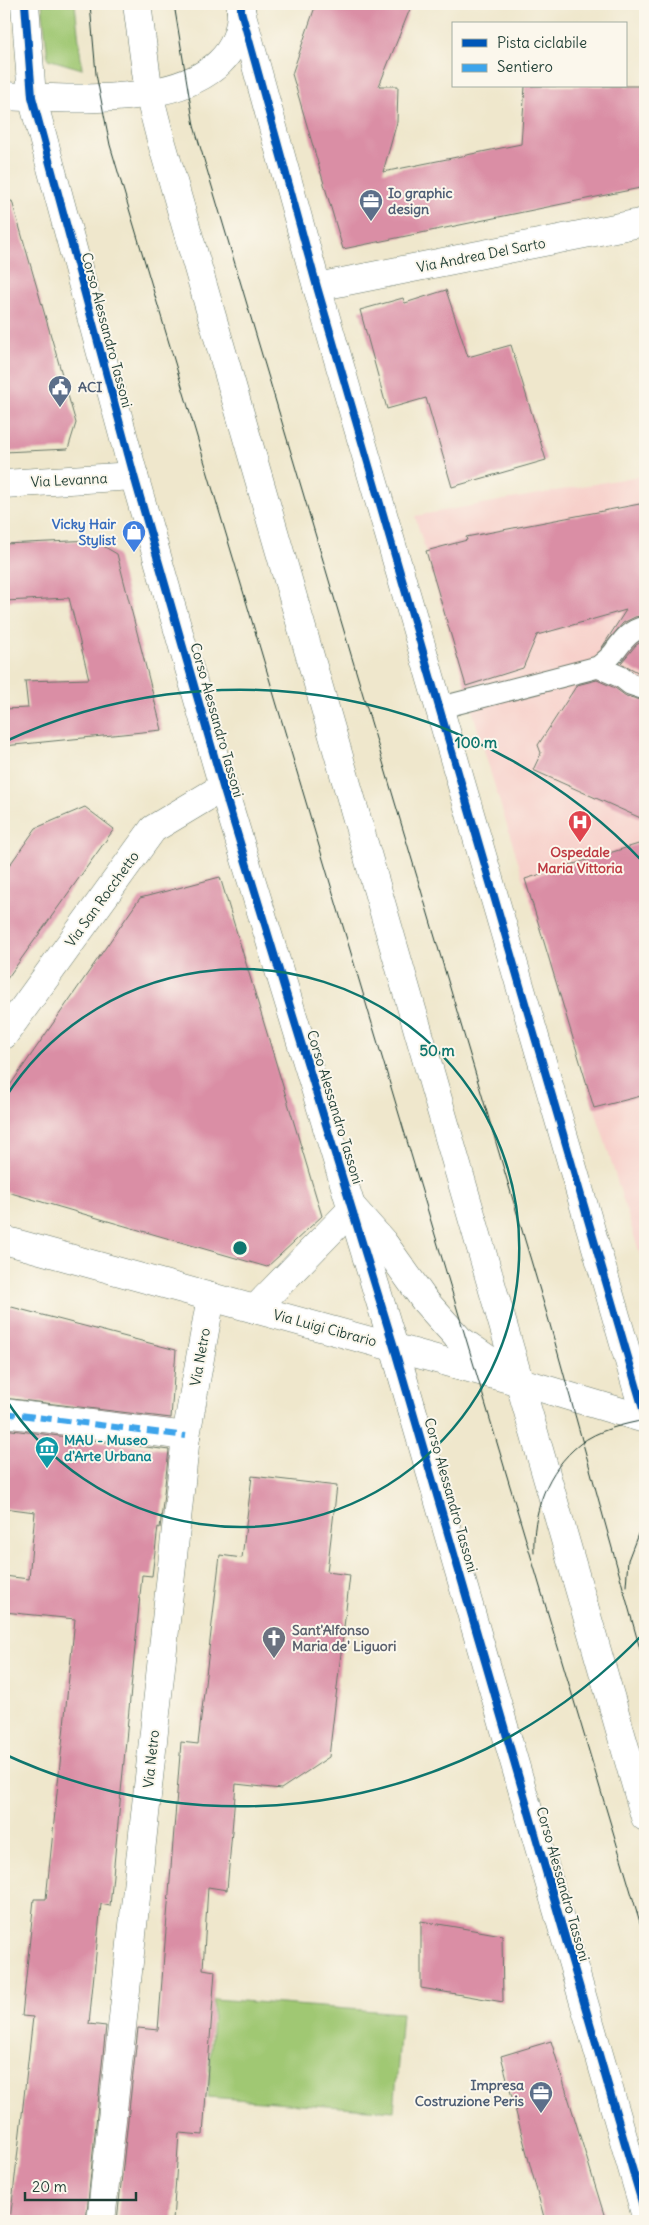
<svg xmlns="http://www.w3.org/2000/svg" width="649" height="2225" font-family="Delius,sans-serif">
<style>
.built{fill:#f7d0ca}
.green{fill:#a0c873;stroke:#608254}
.building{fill:#da8ea5}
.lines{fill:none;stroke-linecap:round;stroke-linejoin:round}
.lane-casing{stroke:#687869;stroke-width:23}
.street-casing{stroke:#687869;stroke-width:29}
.secondary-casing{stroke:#687869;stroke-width:29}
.lane{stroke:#fff;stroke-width:21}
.street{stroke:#fff;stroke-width:28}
.secondary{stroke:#fff;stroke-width:28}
.tram{stroke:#1f3d34;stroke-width:1}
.quiet{stroke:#3da4eb;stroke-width:6;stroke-dasharray:12 6;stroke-linecap:butt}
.cycleway-casing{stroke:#fbf7ec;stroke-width:11}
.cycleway{stroke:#0057b8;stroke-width:8}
.ring{fill:none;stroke:#0f766e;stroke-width:2.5}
.labels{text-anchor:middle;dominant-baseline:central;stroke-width:4;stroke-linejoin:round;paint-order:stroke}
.service-label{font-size:14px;font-weight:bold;fill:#4e5e75;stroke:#fbf7ec;text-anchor:start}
.street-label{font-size:14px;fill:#1f3d34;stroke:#fbf7ec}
.shop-label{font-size:14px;font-weight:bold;fill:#366cbe;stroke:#fbf7ec;text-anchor:end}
.health-label{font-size:14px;font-weight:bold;fill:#be3a42;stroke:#fbf7ec}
.culture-label{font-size:14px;font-weight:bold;fill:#0d838f;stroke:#fbf7ec;text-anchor:start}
.worship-label{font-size:14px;font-weight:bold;fill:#5b616d;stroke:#fbf7ec;text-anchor:start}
.centre{fill:#0f766e;stroke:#fbf7ec;stroke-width:2.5}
.ring-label{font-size:15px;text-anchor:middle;font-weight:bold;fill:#0f766e;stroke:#fbf7ec;stroke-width:4;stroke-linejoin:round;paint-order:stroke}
</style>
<rect width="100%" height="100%" fill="#fbf7ec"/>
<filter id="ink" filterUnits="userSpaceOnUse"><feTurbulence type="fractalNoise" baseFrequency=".02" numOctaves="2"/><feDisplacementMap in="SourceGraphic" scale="10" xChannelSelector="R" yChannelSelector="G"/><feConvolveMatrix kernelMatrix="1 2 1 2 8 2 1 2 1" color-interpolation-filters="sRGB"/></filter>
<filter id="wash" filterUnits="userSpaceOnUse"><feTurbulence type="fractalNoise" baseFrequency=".0096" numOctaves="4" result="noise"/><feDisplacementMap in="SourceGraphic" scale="20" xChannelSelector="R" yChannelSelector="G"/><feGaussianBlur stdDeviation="1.12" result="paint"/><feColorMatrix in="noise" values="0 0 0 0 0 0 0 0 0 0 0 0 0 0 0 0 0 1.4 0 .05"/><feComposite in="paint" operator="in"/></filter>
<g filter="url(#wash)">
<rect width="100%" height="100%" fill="#efe7cc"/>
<polygon class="built" points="645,475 645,1271 491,774 415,516"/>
<g class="green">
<polygon points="42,4 75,4 82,69 48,59"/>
<polygon points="214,1999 402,2013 394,2111 208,2097"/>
</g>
<g id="blocks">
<g class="building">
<polygon points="316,4 412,4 379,86 398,86 397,122 383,172 521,144 525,86 645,86 645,187 343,249 292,74"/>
<polygon points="12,201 76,423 68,449 4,452 4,202"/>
<polygon points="446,290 468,357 511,345 546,460 452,487 426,398 387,409 360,310 403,298 405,303"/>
<polygon points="645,503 645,615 635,617 623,623 601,649 626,610 537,635 523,668 466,686 426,551 467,540 466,537"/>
<polygon points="93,540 117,554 162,730 4,746 4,709 28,708 25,681 89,679 69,598 4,601 4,544"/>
<polygon points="645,640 645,676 621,663 636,645"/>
<polygon points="597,680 615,688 626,696 645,701 645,820 533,770 541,753 538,745 577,685"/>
<polygon points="85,807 114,829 4,983 4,873 36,828"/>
<polygon points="645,842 645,1095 594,1108 525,879"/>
<polygon points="220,877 322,1216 267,1267 4,1191 4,1094 140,898"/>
<polygon points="4,1305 176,1350 171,1418 4,1398"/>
<polygon points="4,1429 169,1450 160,1528 158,1527 152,1576 142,1575 110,1906 101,1904 89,2024 106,2026 86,2221 10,2221 33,2017 22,2016 34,1899 46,1899 75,1619 4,1612 4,1576 29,1579 35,1512 4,1508"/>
<polygon points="252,1476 337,1486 327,1572 350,1575 329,1757 281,1789 236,1784 227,1890 208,1887 203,1969 215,1971 203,2135 179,2133 173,2221 117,2221 138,2028 158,2030 181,1742 198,1744 220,1555 242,1558"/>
<polygon points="421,1921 502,1935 503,2002 421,1988"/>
<polygon points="551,2041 587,2159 606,2221 545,2221 501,2056"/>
</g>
</g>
</g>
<g filter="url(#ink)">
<use href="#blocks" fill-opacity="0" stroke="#687869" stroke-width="1"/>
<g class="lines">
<g class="lane-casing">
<g id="lane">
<polyline points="598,667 621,677 630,684 645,689"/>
<path d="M 439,708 L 598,667 C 604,662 611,657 615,651 C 624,639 630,630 645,627"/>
</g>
</g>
<g class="street-casing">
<g id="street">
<polyline points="25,4 32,97 134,476 223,787 394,1347 645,2213"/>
<polyline points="241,11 317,287 645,1416"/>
<polyline points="317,287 645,222"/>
<polyline points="4,484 134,476"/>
<polyline points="4,1035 153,829 223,787"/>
<polyline points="255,1309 353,1208 383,1242 425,1301 460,1340 518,1380"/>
<polyline points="4,1413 186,1436"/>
<polyline points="101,2221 186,1436 211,1297"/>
</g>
</g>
<g class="secondary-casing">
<g id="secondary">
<polyline points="137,4 149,94 159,133 645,1817"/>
<path d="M 4,96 C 76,99 246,115 241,4"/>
<polyline points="4,1240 538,1387 645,1419"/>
</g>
</g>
<use href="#lane" class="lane"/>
<use href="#street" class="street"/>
<use href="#secondary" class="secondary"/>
<g class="tram">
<polyline points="90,4 96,74 110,145 645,1939"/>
<polyline points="174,4 194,126 549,1321 645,1667"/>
<path d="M 534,1553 C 532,1512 547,1470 580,1444 C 597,1430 625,1424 645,1420"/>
<polyline points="626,1586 628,1560 645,1516"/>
</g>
<polyline class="quiet" points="4,1413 186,1436"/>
<g class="cycleway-casing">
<g id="cycleway">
<polyline points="25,4 32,97 134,476 223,787 394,1347 645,2213"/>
<polyline points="241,4 241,11 317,287 645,1416"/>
</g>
</g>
<use href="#cycleway" class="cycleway"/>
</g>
</g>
<g class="ring">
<path d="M5 1098A279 279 0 1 1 5 1398"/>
<path d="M645 1632A558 558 0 0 1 4 1754M4 742A558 558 0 0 1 645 864"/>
</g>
<defs>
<g id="office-pin" transform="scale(1.25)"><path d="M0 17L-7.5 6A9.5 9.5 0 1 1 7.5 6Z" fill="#5c6f8a" stroke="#fbf7ec"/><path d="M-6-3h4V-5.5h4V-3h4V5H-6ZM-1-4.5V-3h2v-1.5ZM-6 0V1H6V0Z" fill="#fff"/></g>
<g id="civic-pin" transform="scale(1.25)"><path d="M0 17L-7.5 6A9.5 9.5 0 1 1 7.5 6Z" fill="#5c6f8a" stroke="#fbf7ec"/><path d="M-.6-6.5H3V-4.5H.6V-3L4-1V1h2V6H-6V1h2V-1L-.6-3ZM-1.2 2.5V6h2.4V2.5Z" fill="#fff"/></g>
<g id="shop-pin" transform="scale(1.25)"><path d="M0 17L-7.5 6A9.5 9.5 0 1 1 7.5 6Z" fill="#3f7fe0" stroke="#fbf7ec"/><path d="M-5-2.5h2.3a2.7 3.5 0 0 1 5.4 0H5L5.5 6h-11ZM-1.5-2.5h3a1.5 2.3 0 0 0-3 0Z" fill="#fff"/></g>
<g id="hospital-pin" transform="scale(1.25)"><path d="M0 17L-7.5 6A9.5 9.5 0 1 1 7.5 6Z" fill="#e0444e" stroke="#fbf7ec"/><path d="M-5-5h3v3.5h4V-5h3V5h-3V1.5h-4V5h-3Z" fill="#fff"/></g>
<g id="museum-pin" transform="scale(1.25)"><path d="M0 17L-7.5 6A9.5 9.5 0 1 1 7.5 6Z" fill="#0f9aa8" stroke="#fbf7ec"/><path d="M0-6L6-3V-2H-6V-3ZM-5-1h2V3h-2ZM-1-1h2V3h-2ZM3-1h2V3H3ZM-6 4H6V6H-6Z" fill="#fff"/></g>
<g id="church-pin" transform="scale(1.25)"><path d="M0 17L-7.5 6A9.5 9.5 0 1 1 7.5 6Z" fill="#6b7280" stroke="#fbf7ec"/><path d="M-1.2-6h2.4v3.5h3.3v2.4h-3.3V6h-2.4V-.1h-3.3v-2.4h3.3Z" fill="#fff"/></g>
</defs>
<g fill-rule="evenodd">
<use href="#office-pin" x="371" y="201"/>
<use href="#civic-pin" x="60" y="387"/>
<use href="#shop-pin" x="134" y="532"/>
<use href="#hospital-pin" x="580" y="822"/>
<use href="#museum-pin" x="47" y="1448"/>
<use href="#church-pin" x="274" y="1638"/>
<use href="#office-pin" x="541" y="2093"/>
</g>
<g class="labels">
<g class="service-label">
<text x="388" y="193">Io graphic<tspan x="388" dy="16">design</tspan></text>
<text x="78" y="387">ACI</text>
<text x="524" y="2085" text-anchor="end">Impresa<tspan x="524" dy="16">Costruzione Peris</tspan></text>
</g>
<g class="street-label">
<text transform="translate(481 255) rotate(-11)">Via Andrea Del Sarto</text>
<text transform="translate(107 330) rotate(75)">Corso Alessandro Tassoni</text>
<text transform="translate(69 480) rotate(-3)">Via Levanna</text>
<text transform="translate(217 720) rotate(74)">Corso Alessandro Tassoni</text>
<text transform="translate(102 899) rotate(-54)">Via San Rocchetto</text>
<text transform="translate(335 1107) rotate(73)">Corso Alessandro Tassoni</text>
<text transform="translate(325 1328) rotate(15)">Via Luigi Cibrario</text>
<text transform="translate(200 1357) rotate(-80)">Via Netro</text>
<text transform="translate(451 1495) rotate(74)">Corso Alessandro Tassoni</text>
<text transform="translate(151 1759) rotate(-84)">Via Netro</text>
<text transform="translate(563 1884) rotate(74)">Corso Alessandro Tassoni</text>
</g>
<g class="shop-label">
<text x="116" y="524">Vicky Hair<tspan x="116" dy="16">Stylist</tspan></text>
</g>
<g class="health-label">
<text x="580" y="852">Ospedale<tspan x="580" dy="16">Maria Vittoria</tspan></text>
</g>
<g class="culture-label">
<text x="64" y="1440">MAU - Museo<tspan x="64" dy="16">d'Arte Urbana</tspan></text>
</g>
<g class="worship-label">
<text x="292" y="1630">Sant'Alfonso<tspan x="292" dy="16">Maria de' Liguori</tspan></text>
</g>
</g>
<circle cx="240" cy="1248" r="8" class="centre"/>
<g class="ring-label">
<text x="476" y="748">100 m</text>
<text x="437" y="1056">50 m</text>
</g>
<rect width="649" height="2225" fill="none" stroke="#fbf7ec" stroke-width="20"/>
<rect x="452" y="22" width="175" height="65" fill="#fbf7ec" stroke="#a3ada2"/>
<rect x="462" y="39" width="25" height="8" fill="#0057b8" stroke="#a3ada2"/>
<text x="497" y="48" font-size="15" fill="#1f3d34">Pista ciclabile</text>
<rect x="462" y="64" width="25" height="8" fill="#3da4eb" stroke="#a3ada2"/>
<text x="497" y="72" font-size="15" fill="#1f3d34">Sentiero</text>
<path d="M25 2192v8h111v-8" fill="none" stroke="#1f3d34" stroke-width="2.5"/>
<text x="32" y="2192" font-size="15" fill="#1f3d34" stroke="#fbf7ec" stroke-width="4" paint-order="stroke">20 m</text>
</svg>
